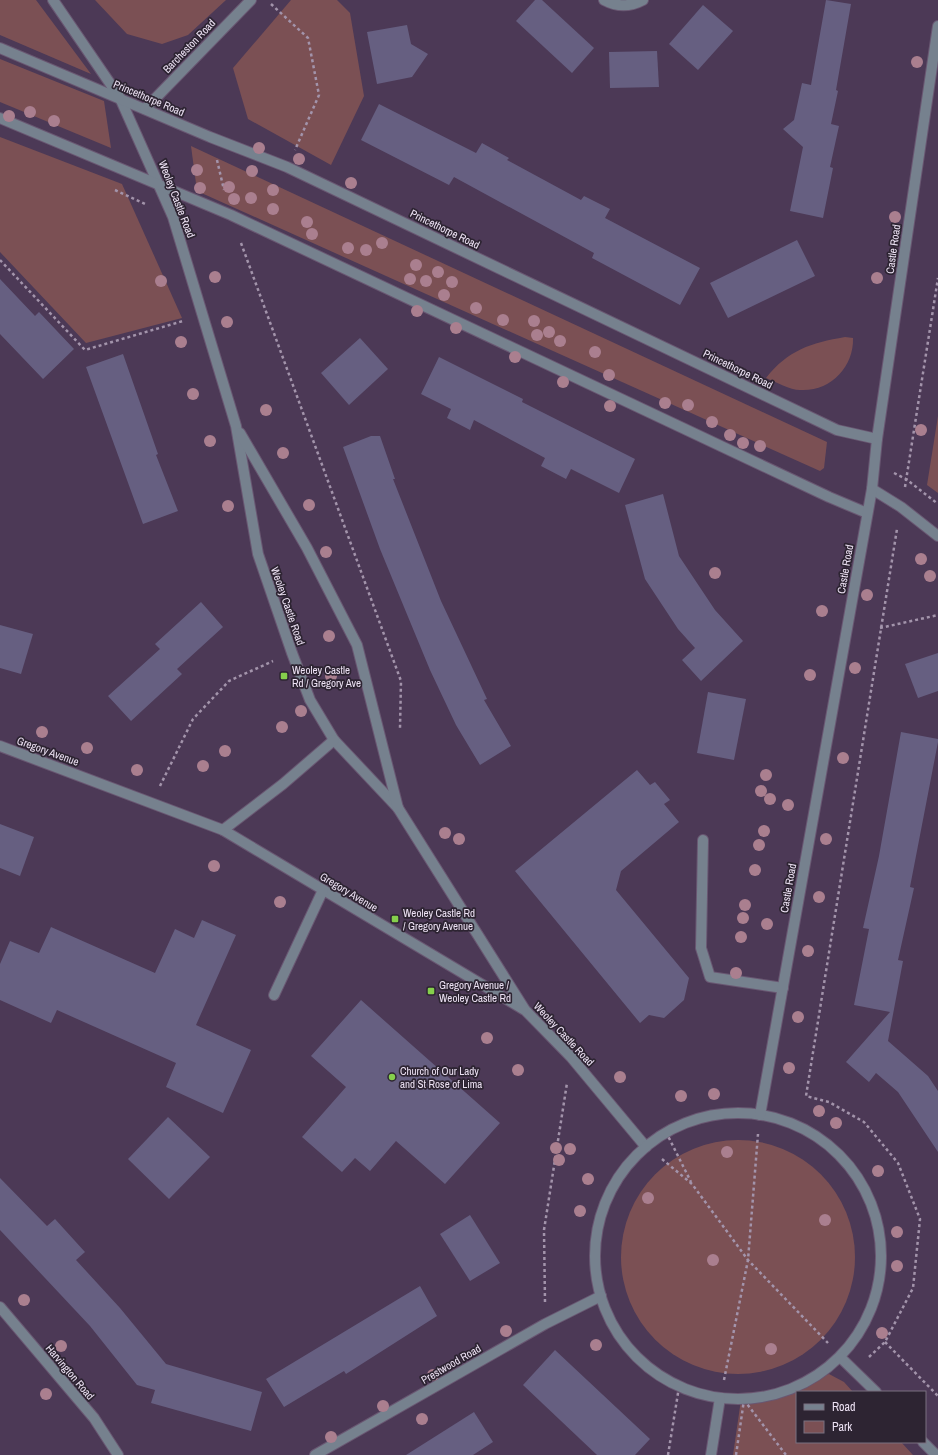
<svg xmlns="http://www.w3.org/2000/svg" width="938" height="1455" font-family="'Archivo Narrow',sans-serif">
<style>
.green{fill:#7b5054}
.building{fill:#665f81}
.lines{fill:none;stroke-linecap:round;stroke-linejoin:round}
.minor-casing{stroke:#695772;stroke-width:12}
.path{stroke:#a394ab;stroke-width:2.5;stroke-dasharray:3 3;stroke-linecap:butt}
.minor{stroke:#76818e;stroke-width:10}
.tree{fill:#aa7f8f}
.poi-dot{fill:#85cf4c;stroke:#2d2432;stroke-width:1.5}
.labels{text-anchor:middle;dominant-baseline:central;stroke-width:3.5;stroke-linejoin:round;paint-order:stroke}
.street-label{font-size:11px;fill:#ede2f4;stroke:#2d2432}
.poi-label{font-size:11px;fill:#ede2f4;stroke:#2d2432;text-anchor:start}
</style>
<rect width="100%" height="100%" fill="#4c3956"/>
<g class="green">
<polygon points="0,0 36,0 91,74 0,35"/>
<polygon points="95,0 226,0 188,35 162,44 127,34"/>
<polygon points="291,0 337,0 350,13 364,96 331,165 248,119 233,68"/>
<polygon points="0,59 104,101 111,148 0,102"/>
<polygon points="0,137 122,184 182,318 86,343 0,252"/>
<polygon points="191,146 827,442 824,468 820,471 197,191"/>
<path d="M 845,337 L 853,338 C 854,367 830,392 800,390 C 790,390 776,382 766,378 C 788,350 811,343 845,337 Z"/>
<polygon points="938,416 938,493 927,485"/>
<circle cx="738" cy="1257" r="117"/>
<polygon points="829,1374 844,1382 853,1392 797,1392 797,1442 901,1442 913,1455 733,1455 742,1393 764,1392"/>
</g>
<g class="building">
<polygon points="535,0 542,0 594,48 572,73 516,21"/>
<polygon points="826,0 851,4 836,90 838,91 831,124 839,126 830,167 833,168 823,218 790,211 803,147 783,129 794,120 802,83 811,85"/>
<polygon points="703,5 733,31 698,70 669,44"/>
<polygon points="407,25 411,44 428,54 412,77 377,84 367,32"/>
<polygon points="657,51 659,87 610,88 609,52"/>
<polygon points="379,104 476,153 482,143 509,158 507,160 581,200 584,196 610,209 605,218 700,268 680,305 592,258 594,253 454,177 449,185 361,140"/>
<polygon points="797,240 815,276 728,318 710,283"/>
<polygon points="0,279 35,316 39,312 74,349 43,379 0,334"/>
<polygon points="360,338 388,369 349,405 321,373"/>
<polygon points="123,354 158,454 156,455 178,511 143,524 86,367"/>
<polygon points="439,357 523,399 522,402 635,459 619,493 571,469 566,479 541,466 545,458 474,420 470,430 447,418 451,409 421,394"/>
<polygon points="371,436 380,436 395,479 393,479 441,601 487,699 484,700 511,746 480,765 456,725 430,670 380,549 343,447"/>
<polygon points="663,494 679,556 715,610 743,641 701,681 682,660 695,648 678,629 645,579 625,505"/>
<polygon points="201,602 223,627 177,669 182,674 131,721 108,696 160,649 155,644"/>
<polygon points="0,625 33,634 21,674 0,668"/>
<polygon points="938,653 938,691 918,698 905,664"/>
<polygon points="708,692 746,699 734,760 697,753"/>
<polygon points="901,732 938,739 938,742 910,887 914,888 898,960 903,961 888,1041 928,1076 938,1091 938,1152 898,1092 876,1073 869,1082 846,1062 890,1012 854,1005 869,929 863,928 879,856"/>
<polygon points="637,770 650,785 655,782 670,800 664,804 679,822 621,871 616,890 689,978 684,1000 664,1018 649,1015 640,1023 515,871"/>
<polygon points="0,824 34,837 20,876 0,868"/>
<polygon points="202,920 236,935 196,1025 251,1050 223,1113 166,1087 176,1063 57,1010 51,1023 0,1000 0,964 10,941 39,953 51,927 155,973 175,929 194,938"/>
<polygon points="361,1000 500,1123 445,1184 396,1141 370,1171 355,1158 342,1172 302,1137 346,1087 311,1056"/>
<polygon points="168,1117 210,1157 169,1199 128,1159"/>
<polygon points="0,1178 47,1226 55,1219 85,1252 76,1260 120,1308 166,1364 262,1392 251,1431 151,1403 155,1390 137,1385 90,1326 0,1230"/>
<polygon points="470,1215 500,1263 470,1281 440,1234"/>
<polygon points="420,1286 437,1316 346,1374 344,1371 284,1407 266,1379"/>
<polygon points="555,1350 650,1439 635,1455 597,1455 523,1385"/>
<polygon points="474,1412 493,1442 473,1455 406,1455"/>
</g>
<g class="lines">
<g class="minor-casing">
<g id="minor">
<polyline points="53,0 120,98 173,217 236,426 258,554 292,653 310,700 334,740 398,808 525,1010 571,1057 646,1147"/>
<path d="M 604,0 C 617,7 630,7 643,0"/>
<polyline points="0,48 210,137 287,167 837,430 877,439"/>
<polyline points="145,109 251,0"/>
<polyline points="0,118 231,215 829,497 867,513"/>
<polyline points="240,433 307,548 357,645 398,808"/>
<polyline points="872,489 901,507 938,536"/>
<polyline points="0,746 223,830 523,1009"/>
<polyline points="223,830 283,784 334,740"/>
<polyline points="703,840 701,948 710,977 783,988"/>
<polyline points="274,995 323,890"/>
<circle cx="738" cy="1256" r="143"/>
<polyline points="760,1115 872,489 877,439 938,26"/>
<polyline points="0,1307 94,1418 118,1455"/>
<polyline points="840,1357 876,1392"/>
<polyline points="923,1442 936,1455"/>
<polyline points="315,1455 545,1324 601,1296"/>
<polyline points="711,1455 720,1398"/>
</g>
</g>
<g class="path">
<polyline points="271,4 308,38 319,95 295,150"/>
<polyline points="217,160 224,190"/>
<polyline points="115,190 145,204"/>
<polyline points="241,243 401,681 400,728"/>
<polyline points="0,260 85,350 183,321"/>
<polyline points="894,473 906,479 938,504"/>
<polyline points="905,487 938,278"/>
<polyline points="880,628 938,615"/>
<polyline points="160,786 193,719 229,681 273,661"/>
<polyline points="666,1132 691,1182"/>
<polyline points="662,1159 692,1184 748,1260 828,1343"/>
<polyline points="545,1302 544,1230 567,1083"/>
<polyline points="885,1342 938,1396"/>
<polyline points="869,1357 885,1342 913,1288 920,1219 898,1163 864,1122 829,1102 806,1096 897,529"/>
<polyline points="724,1380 748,1260 758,1134"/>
<polyline points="744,1400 786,1455"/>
<polyline points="668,1455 679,1387"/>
<polyline points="736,1455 744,1400"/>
</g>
<use href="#minor" class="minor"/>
</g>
<g class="tree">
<circle cx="917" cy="62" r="6"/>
<circle cx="30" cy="112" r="6"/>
<circle cx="9" cy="116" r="6"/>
<circle cx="54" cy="121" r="6"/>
<circle cx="259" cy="148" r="6"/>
<circle cx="299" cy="159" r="6"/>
<circle cx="197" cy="170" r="6"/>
<circle cx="252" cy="171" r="6"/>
<circle cx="351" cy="183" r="6"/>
<circle cx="229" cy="187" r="6"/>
<circle cx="200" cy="188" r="6"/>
<circle cx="273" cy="190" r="6"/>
<circle cx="251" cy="198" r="6"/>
<circle cx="234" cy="199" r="6"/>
<circle cx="273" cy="209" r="6"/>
<circle cx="895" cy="217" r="6"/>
<circle cx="307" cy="222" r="6"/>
<circle cx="312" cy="234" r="6"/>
<circle cx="382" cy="243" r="6"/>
<circle cx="348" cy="248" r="6"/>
<circle cx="366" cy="250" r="6"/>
<circle cx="416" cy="265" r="6"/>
<circle cx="438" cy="272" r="6"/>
<circle cx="215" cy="277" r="6"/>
<circle cx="877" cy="278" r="6"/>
<circle cx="410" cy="279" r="6"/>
<circle cx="161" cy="281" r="6"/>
<circle cx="426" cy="281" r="6"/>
<circle cx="452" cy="282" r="6"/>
<circle cx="444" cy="295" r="6"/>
<circle cx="476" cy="308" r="6"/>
<circle cx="417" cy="311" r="6"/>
<circle cx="503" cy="320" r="6"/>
<circle cx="534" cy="321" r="6"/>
<circle cx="227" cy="322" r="6"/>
<circle cx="456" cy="328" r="6"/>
<circle cx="549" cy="332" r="6"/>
<circle cx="537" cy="335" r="6"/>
<circle cx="560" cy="341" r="6"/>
<circle cx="181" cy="342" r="6"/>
<circle cx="595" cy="352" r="6"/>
<circle cx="515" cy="357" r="6"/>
<circle cx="609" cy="375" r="6"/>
<circle cx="563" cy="382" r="6"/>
<circle cx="193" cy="394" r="6"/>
<circle cx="665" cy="403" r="6"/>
<circle cx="688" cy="405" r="6"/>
<circle cx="610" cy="406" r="6"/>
<circle cx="266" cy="410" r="6"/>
<circle cx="712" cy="422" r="6"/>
<circle cx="921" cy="430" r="6"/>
<circle cx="730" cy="435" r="6"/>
<circle cx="210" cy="441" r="6"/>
<circle cx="743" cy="443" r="6"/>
<circle cx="760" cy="446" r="6"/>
<circle cx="283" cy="453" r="6"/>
<circle cx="309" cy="505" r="6"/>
<circle cx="228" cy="506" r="6"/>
<circle cx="326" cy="552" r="6"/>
<circle cx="921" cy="559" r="6"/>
<circle cx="715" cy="573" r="6"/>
<circle cx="930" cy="576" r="6"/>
<circle cx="867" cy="595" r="6"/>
<circle cx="822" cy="611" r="6"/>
<circle cx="329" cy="636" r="6"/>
<circle cx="855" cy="668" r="6"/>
<circle cx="810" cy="675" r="6"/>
<circle cx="331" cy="676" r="6"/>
<circle cx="301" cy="711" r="6"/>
<circle cx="282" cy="727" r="6"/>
<circle cx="42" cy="732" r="6"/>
<circle cx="87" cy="748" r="6"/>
<circle cx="225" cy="751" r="6"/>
<circle cx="843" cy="758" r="6"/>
<circle cx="203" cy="766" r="6"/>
<circle cx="137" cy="770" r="6"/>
<circle cx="766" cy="775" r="6"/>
<circle cx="761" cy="791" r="6"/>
<circle cx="770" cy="799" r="6"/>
<circle cx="788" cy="805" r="6"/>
<circle cx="764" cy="831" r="6"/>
<circle cx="445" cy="833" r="6"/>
<circle cx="459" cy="839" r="6"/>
<circle cx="826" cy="839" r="6"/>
<circle cx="759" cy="845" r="6"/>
<circle cx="214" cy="866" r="6"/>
<circle cx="755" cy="870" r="6"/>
<circle cx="819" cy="897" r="6"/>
<circle cx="280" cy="902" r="6"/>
<circle cx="745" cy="905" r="6"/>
<circle cx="743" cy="918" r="6"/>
<circle cx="767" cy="924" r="6"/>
<circle cx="741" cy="937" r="6"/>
<circle cx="808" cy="951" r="6"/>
<circle cx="736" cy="973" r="6"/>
<circle cx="798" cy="1017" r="6"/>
<circle cx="487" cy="1038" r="6"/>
<circle cx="789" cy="1068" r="6"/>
<circle cx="518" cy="1070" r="6"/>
<circle cx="620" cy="1077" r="6"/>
<circle cx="714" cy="1094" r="6"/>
<circle cx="681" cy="1096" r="6"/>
<circle cx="819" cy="1111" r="6"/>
<circle cx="836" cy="1123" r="6"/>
<circle cx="556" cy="1148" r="6"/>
<circle cx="570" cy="1149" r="6"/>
<circle cx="727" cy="1152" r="6"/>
<circle cx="559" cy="1160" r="6"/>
<circle cx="878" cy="1171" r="6"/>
<circle cx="588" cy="1179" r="6"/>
<circle cx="648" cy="1198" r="6"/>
<circle cx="580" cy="1211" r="6"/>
<circle cx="825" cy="1220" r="6"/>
<circle cx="897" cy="1232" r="6"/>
<circle cx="713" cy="1260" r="6"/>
<circle cx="897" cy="1266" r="6"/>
<circle cx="24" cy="1300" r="6"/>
<circle cx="506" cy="1331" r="6"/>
<circle cx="882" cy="1333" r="6"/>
<circle cx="596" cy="1345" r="6"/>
<circle cx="61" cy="1346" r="6"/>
<circle cx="771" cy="1349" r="6"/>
<circle cx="433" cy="1375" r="6"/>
<circle cx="46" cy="1394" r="6"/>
<circle cx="383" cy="1406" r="6"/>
<circle cx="422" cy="1419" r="6"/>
<circle cx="331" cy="1437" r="6"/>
</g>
<g class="poi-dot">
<rect x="280" y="672" width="8" height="8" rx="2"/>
<rect x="391" y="915" width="8" height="8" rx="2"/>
<rect x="427" y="987" width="8" height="8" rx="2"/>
<circle cx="392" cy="1077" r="4"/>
</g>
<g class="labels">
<g class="street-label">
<text transform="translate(189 46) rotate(-46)">Barcheston Road</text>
<text transform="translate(149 98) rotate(23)">Princethorpe Road</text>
<text transform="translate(177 199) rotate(69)">Weoley Castle Road</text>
<text transform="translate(445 229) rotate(26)">Princethorpe Road</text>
<text transform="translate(893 249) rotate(-82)">Castle Road</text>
<text transform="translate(738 369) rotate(26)">Princethorpe Road</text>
<text transform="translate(845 569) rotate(-80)">Castle Road</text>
<text transform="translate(288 606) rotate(71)">Weoley Castle Road</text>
<text transform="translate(48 751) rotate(20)">Gregory Avenue</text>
<text transform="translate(788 888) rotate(-80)">Castle Road</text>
<text transform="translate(349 892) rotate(31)">Gregory Avenue</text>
<text transform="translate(564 1034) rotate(47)">Weoley Castle Road</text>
<text transform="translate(451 1364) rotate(-30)">Prestwood Road</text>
<text transform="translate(70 1372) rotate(50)">Harvington Road</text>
</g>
<g class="poi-label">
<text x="292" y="670">Weoley Castle<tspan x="292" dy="13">Rd / Gregory Ave</tspan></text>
<text x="403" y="913">Weoley Castle Rd<tspan x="403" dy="13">/ Gregory Avenue</tspan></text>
<text x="439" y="985">Gregory Avenue /<tspan x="439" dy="13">Weoley Castle Rd</tspan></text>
<text x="400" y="1071">Church of Our Lady<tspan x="400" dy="13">and St Rose of Lima</tspan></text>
</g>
</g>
<rect x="796" y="1391" width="130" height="52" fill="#2d2432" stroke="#7a7080"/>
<rect x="804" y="1404" width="20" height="6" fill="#76818e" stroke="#7a7080"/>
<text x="832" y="1411" font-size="12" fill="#ede2f4">Road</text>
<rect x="804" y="1421" width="20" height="12" fill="#7b5054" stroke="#7a7080"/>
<text x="832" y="1431" font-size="12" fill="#ede2f4">Park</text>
</svg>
